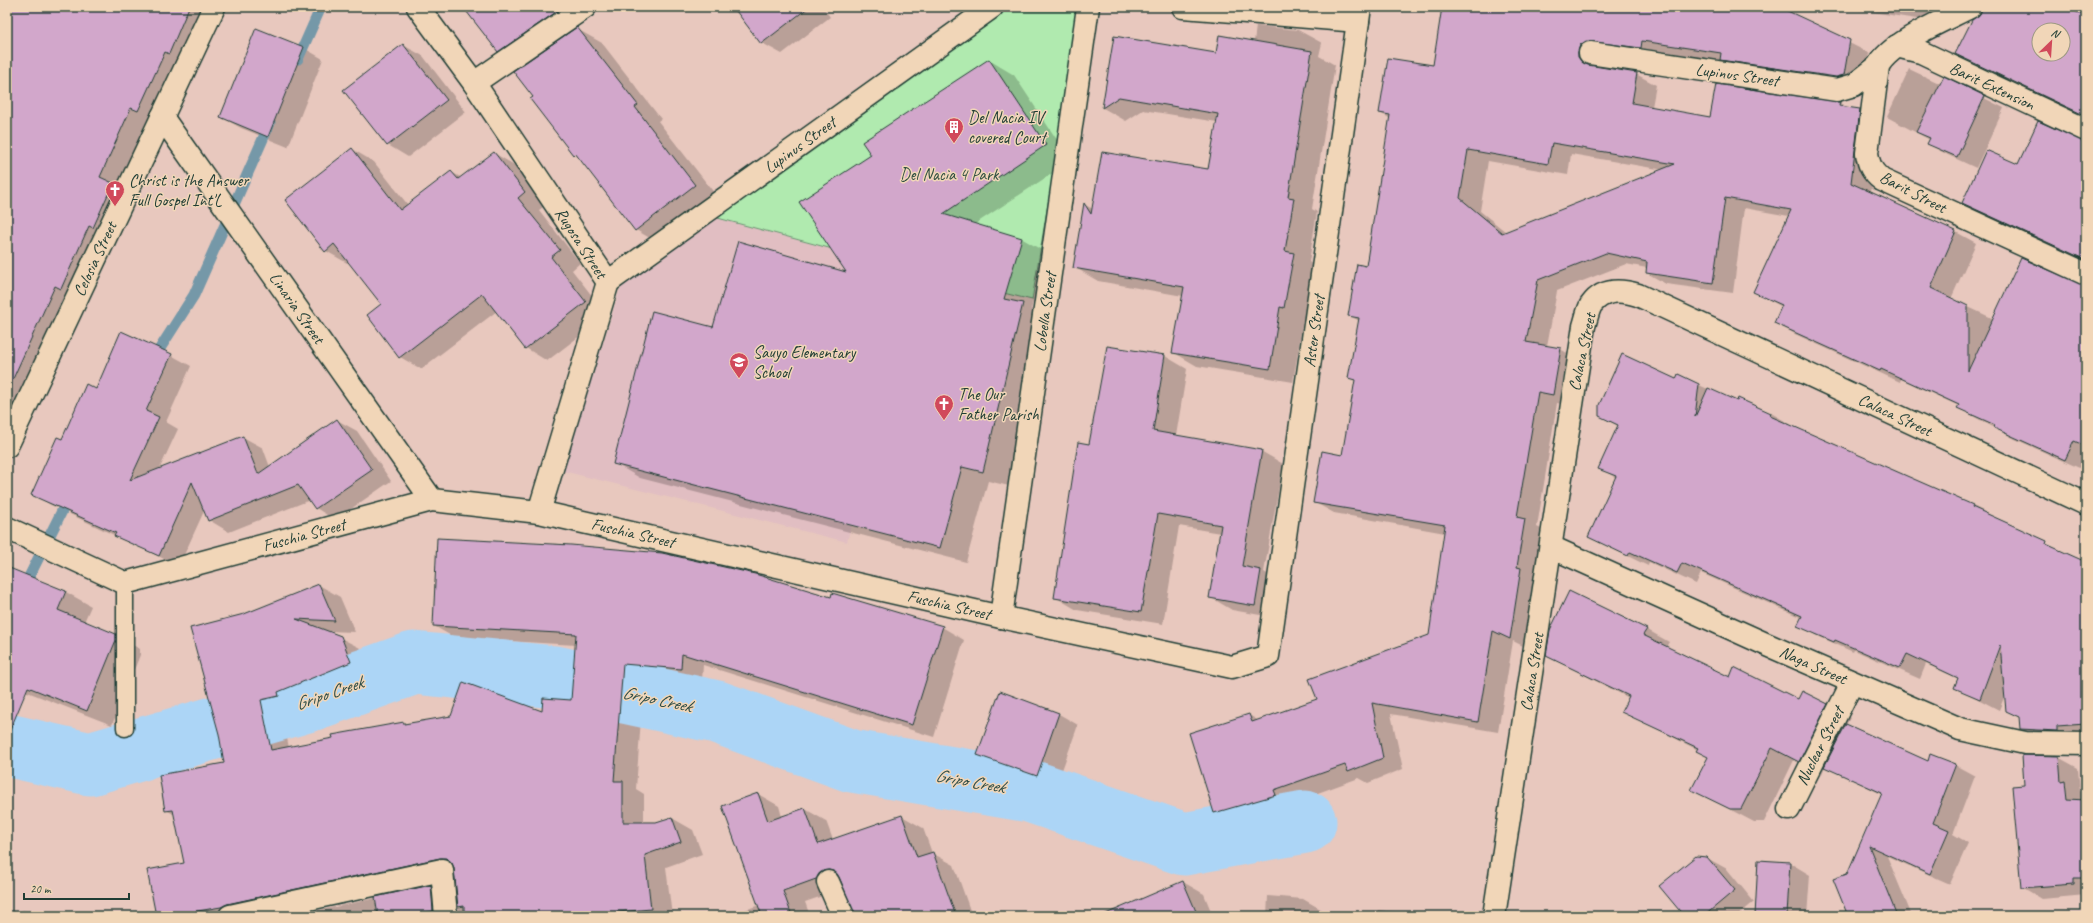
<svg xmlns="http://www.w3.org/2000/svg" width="2093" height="923" font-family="Caveat,sans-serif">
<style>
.built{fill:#e1bec2}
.green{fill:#b0eaaf;stroke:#689472}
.shadow{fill:#0003;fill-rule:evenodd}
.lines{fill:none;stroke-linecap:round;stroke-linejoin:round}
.stream{stroke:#7498a8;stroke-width:11}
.river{stroke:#acd5f6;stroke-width:63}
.building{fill:#d2a7cb;stroke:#1f3d34;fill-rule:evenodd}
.lane-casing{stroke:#1f3d34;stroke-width:19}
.street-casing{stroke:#1f3d34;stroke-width:25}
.lane{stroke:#f1d6b8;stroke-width:16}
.street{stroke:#f1d6b8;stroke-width:22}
.labels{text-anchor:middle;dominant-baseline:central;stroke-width:3;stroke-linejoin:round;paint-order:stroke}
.street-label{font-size:17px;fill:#1f3d34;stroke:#f1d6b8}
.poi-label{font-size:17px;fill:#1f3d34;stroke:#f1d6b8;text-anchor:start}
.park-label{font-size:17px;fill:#2e4e40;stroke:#f1d6b8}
.water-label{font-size:18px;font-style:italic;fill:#2d4c47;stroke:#f1d6b8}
</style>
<rect width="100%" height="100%" fill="#e8c8be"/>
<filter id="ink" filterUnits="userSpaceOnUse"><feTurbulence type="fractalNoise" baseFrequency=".025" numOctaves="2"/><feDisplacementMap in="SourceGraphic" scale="8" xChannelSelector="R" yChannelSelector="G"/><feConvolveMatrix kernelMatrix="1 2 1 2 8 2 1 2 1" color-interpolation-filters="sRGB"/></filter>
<g filter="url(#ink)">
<polygon class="built" points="714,217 914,271 847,542 563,471 621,286"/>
<polygon class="green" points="1002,11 1080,11 1032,300 914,271 714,217"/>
<g class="shadow">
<polygon points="7,7 208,7 7,454"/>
<polygon points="464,7 611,7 600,9 521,63 498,51"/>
<polygon points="734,7 823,7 830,17 782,54 762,43"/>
<path d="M 1443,7 L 1778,7 L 1869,53 L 1864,86 L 1740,71 L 1725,62 L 1662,52 L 1661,59 L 1597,62 L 1598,67 L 1636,74 L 1656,85 L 1652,107 L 1711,118 L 1840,103 L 1848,108 L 1860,110 L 1879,121 L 1871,193 L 1956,232 L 1976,243 L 1951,299 L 1994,319 L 2086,287 L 2086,471 L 2015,439 L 1958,408 L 1959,406 L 1901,379 L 1900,382 L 1795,334 L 1775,323 L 1782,307 L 1754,291 L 1789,216 L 1744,208 L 1733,293 L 1666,284 L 1647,273 L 1647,268 L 1626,264 L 1557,291 L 1547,346 L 1560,349 L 1580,360 L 1573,406 L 1557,403 L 1537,527 L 1545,531 L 1529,649 L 1513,641 L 1498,732 L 1391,714 L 1403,769 L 1368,783 L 1359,778 L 1293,802 L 1295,806 L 1235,824 L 1215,813 L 1190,734 L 1249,715 L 1259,721 L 1319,699 L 1430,636 L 1445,533 L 1334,513 L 1314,502 L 1343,456 L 1356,381 L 1350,378 L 1359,321 L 1349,315 L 1366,267 L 1391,119 L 1380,113 L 1434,67 ZM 1571,154 L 1664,170 L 1506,232 L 1480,211 L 1488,161 L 1568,175 Z"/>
<polygon points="1839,7 1982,7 1983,8 1949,24"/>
<path d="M 1983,7 L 2084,7 L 2086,11 L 2086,117 L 1976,65 L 1956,54 L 1981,14 ZM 2039,30 L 2063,30 L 2063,54 L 2039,54 Z"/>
<polygon points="1256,26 1298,30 1322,43 1319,56 1335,65 1312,209 1317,212 1309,262 1317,267 1308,321 1303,320 1293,382 1197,366 1173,352 1183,296 1098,281 1074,267 1085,205 1093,209 1208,171 1217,122 1143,110 1126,121 1103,108 1115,37 1217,54 1254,42"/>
<polygon points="256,29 304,48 323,59 288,147 241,128 221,117"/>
<polygon points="577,29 602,43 661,119 658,121 719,199 660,244 636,230 580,158 574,154 531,100"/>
<polygon points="403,45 423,56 466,112 408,157 388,145 345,90"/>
<polygon points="989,60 1014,75 1071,161 975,224 1021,238 1047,253 1031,309 1049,319 1009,486 988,481 966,562 640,478 614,463 714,328 849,274 872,155"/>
<polygon points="1909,69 1941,84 1944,78 2004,108 1976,168 1948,155 1928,144 1930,140 1887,117"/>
<polygon points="2086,143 2086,262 1983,214 1963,203 2018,165"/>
<polygon points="352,149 374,162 408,205 451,172 462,178 494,153 516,166 546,205 539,210 580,263 572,270 607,315 547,361 526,348 497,311 421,369 400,357 383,304 349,262 347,263 326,251"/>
<polygon points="1108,347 1165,356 1187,369 1176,436 1261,451 1283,464 1264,572 1283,583 1277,618 1232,610 1210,597 1220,533 1179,526 1163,624 1077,610 1055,597 1090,445"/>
<polygon points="171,355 191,366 166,422 178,429 159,470 243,437 263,448 270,467 337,420 357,431 391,481 335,520 316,508 310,500 229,532 209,520 205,509 179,566 51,505 32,494 62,440 96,390"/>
<polygon points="1677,380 1699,385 1737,402 1771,413 1790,424 1789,426 1973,506 2086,564 2086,740 2040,740 2021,728 2020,718 2007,711 2006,693 1999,710 1955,687 1959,679 1926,664 1920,679 1854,650 1853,652 1818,636 1799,625 1802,618 1701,573 1696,584 1649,562 1648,566 1589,537 1616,478 1600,468 1618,426 1600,416"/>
<polygon points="7,568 66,592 91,606 84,622 115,635 140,649 140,655 112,725 7,684"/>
<polygon points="319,585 340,597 355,632 327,631 362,649 372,674 298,704 299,708 282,712 289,748 404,723 407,725 543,713 572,701 576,645 455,638 434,626 832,598 942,627 964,640 934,737 703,665 702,681 644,676 636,789 644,794 644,823 656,823 672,818 693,830 702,854 666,867 672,916 459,916 456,871 248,916 157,916 185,864 175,815 166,810 225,763 244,615"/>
<polygon points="1646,629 1669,642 1666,647 1730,678 1798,700 1827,705 1850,718 1846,725 1928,762 1955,765 1975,776 1953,834 1968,843 1950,884 1887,856 1912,916 1849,916 1848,874 1883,795 1825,766 1822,774 1794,760 1764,822 1754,822 1693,790 1709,757 1698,750 1622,711 1629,698 1547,656"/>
<polygon points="1001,692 1059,714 1078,725 1056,787 998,766 978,754"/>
<polygon points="2058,757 2078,768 2080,791 2085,794 2086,895 2042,899 2022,887 2025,786"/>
<polygon points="758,794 779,806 782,817 805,809 826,821 833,840 902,816 923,828 932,853 954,865 972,916 856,916 843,883 837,891 805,902 810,916 734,916 734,914 759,905"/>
<polygon points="1707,858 1727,869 1754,902 1737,916 1686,916"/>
<polygon points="1790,863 1810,875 1807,916 1756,916"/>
<polygon points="1183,882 1204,894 1213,916 1103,916"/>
<polygon points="431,886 452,899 454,916 294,916"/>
<polygon points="1268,896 1303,899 1324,911 1324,916 1267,916"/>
<polygon points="22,910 58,913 63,916 7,916 21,916"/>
<polygon points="1378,910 1429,916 1377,916"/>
</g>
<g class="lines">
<g class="stream">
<polyline points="298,59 321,7"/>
<polyline points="152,361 194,295 270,123"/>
<polyline points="23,589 69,497"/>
</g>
<polyline class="river" points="7,745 90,764 310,700 414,663 555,677 717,712 852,761 1030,791 1184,844 1305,822"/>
</g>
<g class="building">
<polygon points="7,7 189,7 169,54 165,52 138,111 131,108 100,177 113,183 93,228 89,226 61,289 55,286 7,392"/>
<polygon points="463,7 561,7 562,8 498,52"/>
<polygon points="733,7 809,7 761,44"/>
<path d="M 1442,7 L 1779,7 L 1850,40 L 1844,75 L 1836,77 L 1720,60 L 1721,53 L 1642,41 L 1641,48 L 1586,41 L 1580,45 L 1578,52 L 1578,57 L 1582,62 L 1588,65 L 1637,73 L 1632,103 L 1710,117 L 1716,84 L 1840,102 L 1839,106 L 1860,109 L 1851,183 L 1956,231 L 1931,288 L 1968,306 L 1968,371 L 2021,258 L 2086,286 L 2086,446 L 2074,441 L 2065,460 L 1994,428 L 1995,425 L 1957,408 L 1959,405 L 1881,369 L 1880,371 L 1774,323 L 1782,305 L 1753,292 L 1791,210 L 1725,198 L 1713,283 L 1646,273 L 1647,262 L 1606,253 L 1538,280 L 1526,342 L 1561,348 L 1553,395 L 1538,392 L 1517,517 L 1525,519 L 1517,567 L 1521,568 L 1510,639 L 1493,631 L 1478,722 L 1372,703 L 1383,758 L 1348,772 L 1345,765 L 1274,790 L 1276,795 L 1214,813 L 1189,733 L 1249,714 L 1252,722 L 1317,699 L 1309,679 L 1429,635 L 1445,525 L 1313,503 L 1322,451 L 1342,455 L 1355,380 L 1348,378 L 1359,318 L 1348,316 L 1357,264 L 1366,266 L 1390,115 L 1379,113 L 1388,58 L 1433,65 ZM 1552,143 L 1675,164 L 1502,233 L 1460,198 L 1468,150 L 1548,164 Z"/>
<path d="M 1982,7 L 2072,7 L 2074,11 L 2086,16 L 2086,116 L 1955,54 L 1972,20 L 1980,14 ZM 2039,30 L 2063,30 L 2063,54 L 2039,54 Z"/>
<polygon points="577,27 638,105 635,107 695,185 635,231 575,153 573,155 530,99 533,97 513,71"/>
<polygon points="256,28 304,47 268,137 220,117"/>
<polygon points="1219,35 1312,51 1288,197 1294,198 1285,251 1294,253 1284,308 1280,307 1270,369 1172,353 1184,287 1073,268 1084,203 1091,214 1102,152 1208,169 1218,114 1119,97 1102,108 1114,36 1216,53"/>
<polygon points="403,44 447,100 387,146 343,90"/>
<polygon points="989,59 1046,145 943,214 1022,238 1004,299 1023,303 983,472 962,467 940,548 613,464 652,311 713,327 738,241 846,272 799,202 871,155 862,142"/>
<polygon points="1944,76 1985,96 1957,157 1927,144 1930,138 1916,132"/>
<polygon points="2038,121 2086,142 2086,260 1962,203 1986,150 2018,164"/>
<polygon points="352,148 400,210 451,171 458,179 494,152 525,192 518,198 560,250 551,257 586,302 525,349 482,294 399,358 367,315 381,304 334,244 325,252 285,200"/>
<polygon points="121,331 172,354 146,411 159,417 130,480 243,436 258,474 337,419 372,470 315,509 298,485 208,521 192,482 159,556 114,536 116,533 31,495 57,437 62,439 86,384 96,389"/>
<polygon points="1107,346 1165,355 1153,431 1262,450 1242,566 1261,570 1255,606 1209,598 1221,525 1158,514 1141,612 1054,598 1078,442 1089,444"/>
<polygon points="1622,354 1676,379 1678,374 1699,384 1695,417 1708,388 1737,401 1738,398 1771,413 1770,416 1973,505 1972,507 2047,541 2046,544 2086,562 2086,724 2057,726 2057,731 2020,729 2019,717 2006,711 2000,645 1980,699 1954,688 1958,678 1907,654 1900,668 1835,640 1834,642 1797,626 1802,616 1682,563 1677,573 1630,552 1628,556 1588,537 1616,476 1598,469 1618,425 1599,416 1599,405"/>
<polygon points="437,538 571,545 662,553 755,574 831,597 832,593 943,626 912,725 682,654 681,669 623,664 614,781 623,781 623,822 656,822 672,817 681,842 645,855 651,909 573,916 464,916 464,906 458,907 454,869 452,863 447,858 440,858 227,904 221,907 169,916 156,916 147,870 184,863 173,810 165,811 159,775 224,763 219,734 190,628 244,614 319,584 335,621 296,619 341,636 351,662 278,692 279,696 261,700 271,750 333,738 332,735 404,722 404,724 451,716 463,682 542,711 543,698 571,700 576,634 433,626"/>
<polygon points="7,567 66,591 58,610 116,634 116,640 87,711 28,687 8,735"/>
<polygon points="1569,591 1647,629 1643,635 1730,677 1734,667 1798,699 1802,691 1828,704 1799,762 1772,748 1741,809 1730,809 1691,790 1708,757 1696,751 1698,748 1621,712 1629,696 1546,656 1550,630"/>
<polygon points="1000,691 1059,713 1037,776 977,755"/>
<polygon points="1846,724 1928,761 1930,754 1956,764 1933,823 1949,830 1930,874 1869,846 1897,916 1848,916 1833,879 1847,874 1882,793 1824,767"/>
<polygon points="2022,755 2059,756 2061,782 2065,781 2067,799 2086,800 2086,878 2074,878 2074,884 2021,888 2012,786 2024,785"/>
<polygon points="758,793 768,821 805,808 818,844 902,815 917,857 933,852 956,916 855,916 839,877 835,872 829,870 823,871 816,879 783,891 792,916 762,916 722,806"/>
<polygon points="1696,856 1707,857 1735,890 1704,916 1684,916 1659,886"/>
<polygon points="1758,860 1790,862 1787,916 1755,916"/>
<polygon points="1183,881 1198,916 1101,916"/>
<polygon points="431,885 433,911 407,916 378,916 375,897"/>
</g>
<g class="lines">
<g class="lane-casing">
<polyline id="lane" points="125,728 125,583"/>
</g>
<g class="street-casing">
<g id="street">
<polyline points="418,7 474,83 608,282"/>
<polyline points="1183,7 1358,21"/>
<path d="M 1970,7 C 1945,20 1891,42 1878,66 L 1867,153 C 1869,166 1872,172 1882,180 L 2086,274"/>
<polyline points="1897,46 1921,52 2086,130"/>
<polyline points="1590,53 1837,90 1854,85 1878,66"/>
<polyline points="474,83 585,7"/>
<polyline points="162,117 432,500"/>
<polyline points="608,282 992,7"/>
<polyline points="7,446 214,7"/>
<polyline points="539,512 608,282"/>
<polyline points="7,528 125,583 432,500 539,512 1001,617 1232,667 1268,656 1360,7"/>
<polyline points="1551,547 1761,642 1960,729 2025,743 2086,744"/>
<polyline points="1001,617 1088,7"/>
<polyline points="1789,809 1852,683"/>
<polyline points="828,882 843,916"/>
<polyline points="230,916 442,870 446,916"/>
<path d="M 1494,916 L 1584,326 C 1586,320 1588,310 1591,305 C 1603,288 1622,290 1638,295 L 2086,504"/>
</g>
</g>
<use href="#lane" class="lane"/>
<use href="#street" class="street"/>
</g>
</g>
<defs>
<g id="building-pin" transform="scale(1)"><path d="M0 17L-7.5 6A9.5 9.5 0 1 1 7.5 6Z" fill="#d1495b" stroke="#f1d6b8"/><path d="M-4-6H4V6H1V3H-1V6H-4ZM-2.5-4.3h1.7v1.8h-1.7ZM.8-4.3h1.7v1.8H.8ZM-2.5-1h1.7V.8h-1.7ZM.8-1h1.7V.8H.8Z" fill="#fff"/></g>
<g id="church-pin" transform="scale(1)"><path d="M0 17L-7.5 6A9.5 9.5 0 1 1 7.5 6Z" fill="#d1495b" stroke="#f1d6b8"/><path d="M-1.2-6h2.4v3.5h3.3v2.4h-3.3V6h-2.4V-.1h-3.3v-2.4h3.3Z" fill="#fff"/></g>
<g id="school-pin" transform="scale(1)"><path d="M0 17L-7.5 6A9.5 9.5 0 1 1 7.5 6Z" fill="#d1495b" stroke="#f1d6b8"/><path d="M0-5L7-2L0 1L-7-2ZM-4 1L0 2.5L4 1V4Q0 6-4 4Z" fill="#fff"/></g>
</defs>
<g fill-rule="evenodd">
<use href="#building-pin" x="954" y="127"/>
<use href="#church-pin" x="115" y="190"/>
<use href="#school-pin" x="739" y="362"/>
<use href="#church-pin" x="944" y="404"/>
</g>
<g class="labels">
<g class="street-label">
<text transform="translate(1737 75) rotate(8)">Lupinus Street</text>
<text transform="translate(1992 86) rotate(25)">Barit Extension</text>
<text transform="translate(800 145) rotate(-36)">Lupinus Street</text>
<text transform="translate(1913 192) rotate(27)">Barit Street</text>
<text transform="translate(581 243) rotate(57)">Rugosa Street</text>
<text transform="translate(95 259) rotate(-65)">Celosia Street</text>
<text transform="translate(297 308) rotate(55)">Linaria Street</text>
<text transform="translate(1045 312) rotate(-82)">Lobella Street</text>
<text transform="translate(1314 331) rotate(-82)">Aster Street</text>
<text transform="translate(1582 352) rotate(-78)">Calaca Street</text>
<text transform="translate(1895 415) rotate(25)">Calaca Street</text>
<text transform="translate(633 533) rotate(13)">Fuschia Street</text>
<text transform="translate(304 535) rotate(-15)">Fuschia Street</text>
<text transform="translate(949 605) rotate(13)">Fuschia Street</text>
<text transform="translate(1813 665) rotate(24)">Naga Street</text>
<text transform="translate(1532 672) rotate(-81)">Calaca Street</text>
<text transform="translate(1820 746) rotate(-63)">Nuclear Street</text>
</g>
<g class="poi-label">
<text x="968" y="117">Del Nacia IV<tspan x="968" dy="20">covered Court</tspan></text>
<text x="129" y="180">Christ is the Answer<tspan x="129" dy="20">Full Gospel Int'L</tspan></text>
<text x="753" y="352">Sauyo Elementary<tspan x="753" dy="20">School</tspan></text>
<text x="958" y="394">The Our<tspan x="958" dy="20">Father Parish</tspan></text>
</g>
<g class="park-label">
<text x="949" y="174">Del Nacia 4 Park</text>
</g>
<g class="water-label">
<text transform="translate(329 693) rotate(-19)">Gripo Creek</text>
<text transform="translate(657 699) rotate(12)">Gripo Creek</text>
<text transform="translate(970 781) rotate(10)">Gripo Creek</text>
</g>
</g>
<rect width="2093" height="923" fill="none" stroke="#f1d6b8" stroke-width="24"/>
<rect x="12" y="12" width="2069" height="899" fill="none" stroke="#1f3d34" stroke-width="1.5" filter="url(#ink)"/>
<g transform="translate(2051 42) rotate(25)"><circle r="19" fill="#f1d6b8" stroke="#9d9983"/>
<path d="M0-3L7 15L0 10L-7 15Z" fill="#d1495b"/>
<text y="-6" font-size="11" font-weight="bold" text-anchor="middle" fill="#1f3d34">N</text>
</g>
<path d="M24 893v6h105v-6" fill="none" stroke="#1f3d34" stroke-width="2"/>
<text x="30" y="893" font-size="12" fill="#1f3d34" stroke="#f1d6b8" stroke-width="3" paint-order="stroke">20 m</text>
</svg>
